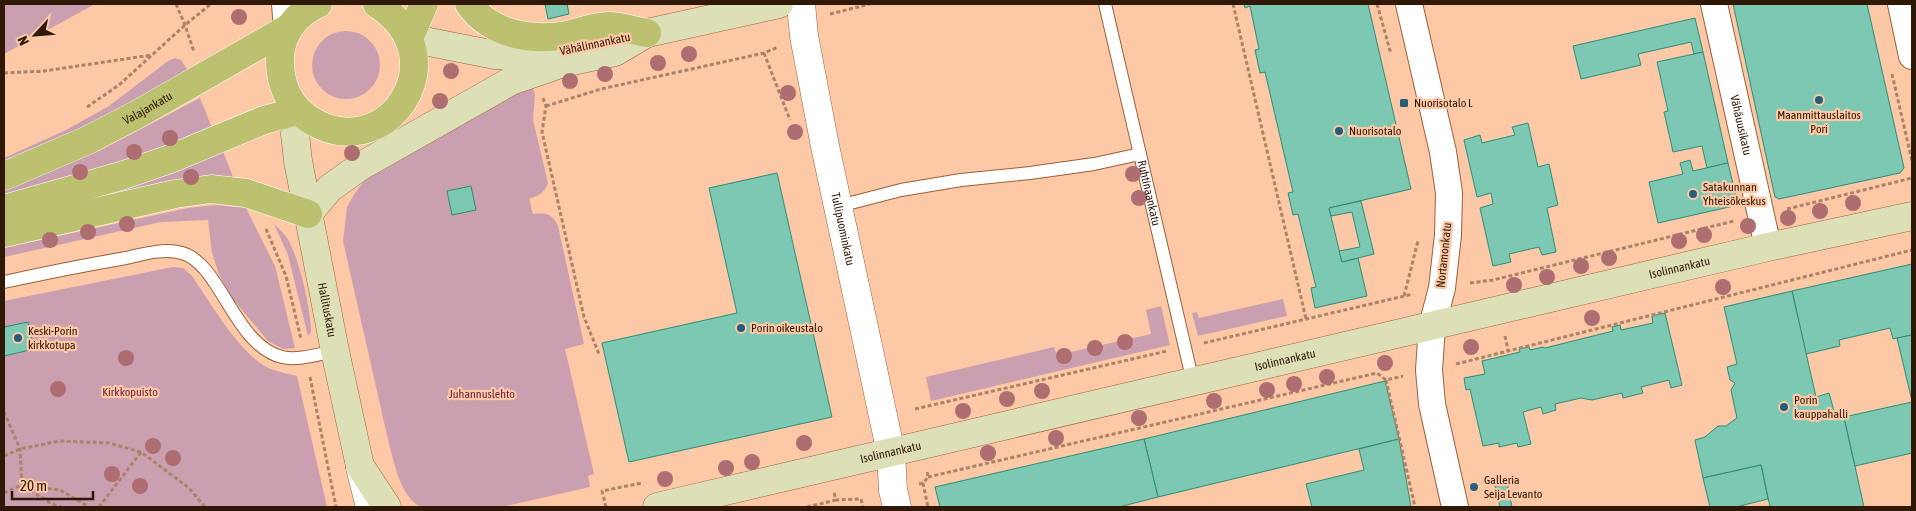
<svg xmlns="http://www.w3.org/2000/svg" width="1916" height="511" font-family="'Asap Condensed',sans-serif">
<style>
.green{fill:#ca9faf}
.building{fill:#7cc8b2;stroke:#2e8c76}
.lines{fill:none;stroke-linecap:round;stroke-linejoin:round}
.service-casing{stroke:#9b6038;stroke-width:14}
.minor-casing{stroke:#9b6038;stroke-width:28}
.tertiary-casing{stroke:#9b6038;stroke-width:29}
.secondary-casing{stroke:#9b6038;stroke-width:29}
.primary-casing{stroke:#fff;stroke-width:29}
.path{stroke:#ac8367;stroke-width:3;stroke-dasharray:4 2.5;stroke-linecap:butt}
.service{stroke:#fff;stroke-width:12}
.minor{stroke:#fff;stroke-width:26}
.tertiary{stroke:#fff;stroke-width:28}
.secondary{stroke:#dde0b7;stroke-width:28}
.primary{stroke:#bbc16e;stroke-width:28}
.tree{fill:#ad6d71}
.poi-dot{fill:#275d78;stroke:#fdc8a6;stroke-width:2}
.labels{text-anchor:middle;dominant-baseline:central;stroke-width:4.5;stroke-linejoin:round;paint-order:stroke}
.street-label{font-size:12px;fill:#301807;stroke:#fdc8a6}
.poi-label{font-size:12px;fill:#301807;stroke:#fdc8a6;text-anchor:start}
.park-label{font-size:12px;fill:#6c2245;stroke:#fdc8a6}
</style>
<rect width="100%" height="100%" fill="#fdc8a6"/>
<g class="green">
<polygon points="4,4 95,4 4,54"/>
<circle cx="346" cy="65" r="34"/>
<polygon points="175,58 181,60 188,71 112,116 4,164 4,158 66,130 109,106 168,61"/>
<path d="M 532,86 L 535,95 L 533,120 L 548,183 C 544,194 539,195 529,199 L 533,214 C 546,213 552,213 558,226 L 584,344 L 565,349 L 594,474 L 588,476 L 590,487 L 506,506 L 506,507 L 421,507 C 400,496 395,465 389,444 L 343,241 L 347,207 L 355,193 L 369,175 L 478,114 Z"/>
<polygon points="200,98 213,130 161,154 4,199 4,191 101,150"/>
<polygon points="223,151 233,177 207,179 61,207"/>
<polygon points="216,205 246,208 275,266 295,348 283,349 268,341 232,298 219,274 212,253 208,220 161,222 4,257 4,248 188,208"/>
<path d="M 274,224 C 278,228 284,233 287,238 C 299,257 311,309 311,332 L 308,336 L 288,255 Z"/>
<path d="M 173,267 L 183,268 L 192,276 C 210,302 242,358 271,369 C 279,372 289,374 297,376 L 327,507 L 4,507 L 4,301 Z"/>
<polygon points="1283,299 1287,316 1198,336 1192,313 1197,312 1199,318"/>
<polygon points="1161,306 1170,345 931,401 926,377 1054,347 1057,355 1151,334 1146,310"/>
</g>
<g class="building">
<polygon points="545,4 567,4 569,14 548,19"/>
<polygon points="1244,4 1368,4 1411,189 1329,208 1342,262 1358,258 1367,296 1315,308 1311,288 1316,287 1298,214 1293,215 1288,193 1293,192 1265,72 1260,73 1255,50 1259,49 1250,6 1245,8"/>
<polygon points="1733,4 1867,4 1904,168 1900,173 1779,199 1775,197"/>
<polygon points="1695,18 1703,52 1694,54 1691,42 1638,54 1641,65 1581,79 1573,46"/>
<polygon points="1703,52 1728,163 1707,168 1702,146 1673,152 1664,112 1668,111 1657,62"/>
<polygon points="1528,123 1538,167 1549,164 1558,205 1547,208 1556,252 1542,255 1539,247 1509,254 1511,262 1493,266 1480,208 1493,204 1491,193 1477,197 1464,140 1480,135 1482,143 1515,135 1512,127"/>
<polygon points="1690,160 1693,171 1728,163 1738,205 1658,223 1649,182 1683,174 1680,163"/>
<polygon points="777,173 832,417 629,462 602,343 737,313 709,188"/>
<polygon points="471,186 476,210 452,215 447,191"/>
<polygon points="1361,201 1374,254 1342,262 1339,251 1360,247 1352,212 1331,216 1329,208"/>
<polygon points="1912,264 1912,335 1893,339 1890,328 1839,340 1840,346 1806,354 1792,291"/>
<polygon points="1792,291 1816,397 1829,393 1836,418 1844,417 1864,507 1770,507 1761,465 1703,478 1695,440 1705,437 1718,426 1726,426 1737,418 1731,390 1735,383 1730,380 1727,367 1737,364 1724,307"/>
<polygon points="1665,313 1682,385 1671,388 1669,380 1641,387 1643,393 1623,398 1622,393 1592,400 1581,398 1555,404 1556,410 1543,414 1541,407 1523,412 1531,444 1518,447 1517,443 1499,447 1499,443 1483,446 1470,389 1466,390 1464,378 1485,374 1482,361 1520,352 1519,349 1529,347 1530,350 1543,347 1545,348 1613,331 1612,327 1620,325 1621,330 1653,323 1652,316"/>
<polygon points="28,322 34,349 4,356 4,327"/>
<polygon points="1912,335 1912,401 1897,338"/>
<polygon points="1385,381 1399,439 1158,497 1144,439"/>
<polygon points="1912,402 1912,453 1855,466 1844,417"/>
<polygon points="1144,439 1158,497 1119,507 940,507 935,487"/>
<polygon points="1399,439 1411,507 1312,507 1306,484 1364,470 1359,449"/>
<polygon points="1761,465 1768,499 1736,507 1710,507 1703,478"/>
<polygon points="1507,482 1512,507 1500,507 1495,485"/>
</g>
<g class="lines">
<g class="service-casing">
<g id="service">
<path id="s1" d="M 1105,4 L 1193,382"/>
<polyline points="839,206 901,190 961,180 1030,173 1094,164 1140,154"/>
<path d="M 4,282 C 45,273 85,265 126,258 C 144,254 164,248 182,253 C 221,264 234,345 282,357 C 298,361 319,354 335,351"/>
</g>
</g>
<g class="minor-casing">
<g id="minor">
<polyline points="285,4 287,29"/>
<polyline points="1409,4 1443,152 1449,193 1448,235 1442,288 1432,326 1429,370 1432,404 1455,507"/>
<path id="s2" d="M 1714,4 L 1768,247"/>
<polyline points="1901,4 1912,56"/>
</g>
</g>
<g class="tertiary-casing">
<g id="tertiary">
<path id="s3" d="M 801,4 L 804,36 L 825,146 L 891,453 L 893,490 L 897,507"/>
<polyline points="360,467 370,507"/>
</g>
</g>
<g class="secondary-casing">
<g id="secondary">
<polyline points="629,37 779,4"/>
<polyline points="409,38 495,55 531,57 555,52"/>
<path id="s4" d="M 298,111 L 295,134 L 298,161 L 335,351 L 360,466 L 387,507"/>
<polyline points="308,214 330,188 361,166 511,81 563,63 615,52 647,33"/>
<path id="s5" d="M 657,507 L 1768,247 L 1912,216"/>
</g>
</g>
<g class="primary-casing">
<g id="primary">
<path d="M 318,4 C 295,14 280,35 280,60 C 280,84 289,106 309,119 C 384,169 462,59 377,4"/>
<path d="M 469,4 C 491,35 532,41 567,35 C 580,32 595,26 609,26 C 621,26 635,31 647,33"/>
<polyline points="409,38 424,4"/>
<path id="s6" d="M 4,176 L 86,141 L 138,114 L 287,29"/>
<polyline points="4,209 124,175 170,159 264,120 298,111"/>
<polyline points="4,233 175,194 211,189 246,193 308,214"/>
</g>
</g>
<g class="path">
<polyline points="176,4 185,25 194,52"/>
<polyline points="1233,4 1306,319"/>
<polyline points="1377,4 1391,54"/>
<polyline points="830,14 870,4"/>
<polyline points="764,53 790,120"/>
<polyline points="4,73 44,71 152,55"/>
<polyline points="1892,74 1912,161"/>
<polyline points="543,98 546,106 542,132 584,317 599,354"/>
<polyline points="546,106 601,89 764,53 778,47"/>
<polyline points="87,107 119,85 185,25 211,4"/>
<polyline points="1787,209 1912,178"/>
<polyline points="266,229 286,276 301,339"/>
<polyline points="1470,283 1493,280 1734,221"/>
<polyline points="1404,296 1418,241"/>
<polyline points="1505,336 1508,350"/>
<polyline points="1204,343 1413,294"/>
<polyline points="1456,364 1912,250"/>
<polyline points="310,377 336,507"/>
<polyline points="1386,380 1415,507"/>
<polyline points="915,409 1167,351"/>
<polyline points="4,412 20,449 22,485"/>
<polyline points="4,456 20,449 59,441 109,443 141,452 189,488 205,507"/>
<polyline points="928,477 1377,373 1386,380 1403,376"/>
<polyline points="923,483 928,507"/>
<polyline points="919,484 923,483 928,477 927,470"/>
<polyline points="25,487 52,504 61,507"/>
<polyline points="4,493 22,485 60,490 89,507"/>
<polyline points="834,493 836,500 861,499 863,507"/>
<polyline points="99,507 141,452"/>
<polyline points="606,507 602,491 642,483"/>
<polyline points="807,507 836,500"/>
</g>
<use href="#service" class="service"/>
<use href="#minor" class="minor"/>
<use href="#tertiary" class="tertiary"/>
<use href="#secondary" class="secondary"/>
<use href="#primary" class="primary"/>
</g>
<g class="tree">
<circle cx="239" cy="17" r="8"/>
<circle cx="689" cy="54" r="8"/>
<circle cx="658" cy="63" r="8"/>
<circle cx="451" cy="71" r="8"/>
<circle cx="605" cy="74" r="8"/>
<circle cx="570" cy="81" r="8"/>
<circle cx="788" cy="93" r="8"/>
<circle cx="440" cy="101" r="8"/>
<circle cx="795" cy="132" r="8"/>
<circle cx="170" cy="138" r="8"/>
<circle cx="134" cy="152" r="8"/>
<circle cx="352" cy="153" r="8"/>
<circle cx="80" cy="172" r="8"/>
<circle cx="1133" cy="174" r="8"/>
<circle cx="191" cy="177" r="8"/>
<circle cx="1139" cy="198" r="8"/>
<circle cx="1853" cy="203" r="8"/>
<circle cx="1820" cy="211" r="8"/>
<circle cx="1788" cy="218" r="8"/>
<circle cx="127" cy="224" r="8"/>
<circle cx="1748" cy="226" r="8"/>
<circle cx="88" cy="232" r="8"/>
<circle cx="1704" cy="235" r="8"/>
<circle cx="50" cy="240" r="8"/>
<circle cx="1679" cy="241" r="8"/>
<circle cx="1609" cy="258" r="8"/>
<circle cx="1581" cy="266" r="8"/>
<circle cx="1547" cy="277" r="8"/>
<circle cx="1514" cy="285" r="8"/>
<circle cx="1723" cy="287" r="8"/>
<circle cx="1592" cy="318" r="8"/>
<circle cx="1125" cy="342" r="8"/>
<circle cx="1471" cy="347" r="8"/>
<circle cx="1095" cy="348" r="8"/>
<circle cx="1064" cy="356" r="8"/>
<circle cx="126" cy="358" r="8"/>
<circle cx="1385" cy="363" r="8"/>
<circle cx="1327" cy="377" r="8"/>
<circle cx="1294" cy="384" r="8"/>
<circle cx="58" cy="389" r="8"/>
<circle cx="1267" cy="390" r="8"/>
<circle cx="1042" cy="391" r="8"/>
<circle cx="1007" cy="399" r="8"/>
<circle cx="1214" cy="401" r="8"/>
<circle cx="963" cy="411" r="8"/>
<circle cx="1139" cy="418" r="8"/>
<circle cx="1056" cy="438" r="8"/>
<circle cx="804" cy="443" r="8"/>
<circle cx="153" cy="446" r="8"/>
<circle cx="988" cy="453" r="8"/>
<circle cx="173" cy="458" r="8"/>
<circle cx="752" cy="462" r="8"/>
<circle cx="726" cy="468" r="8"/>
<circle cx="112" cy="474" r="8"/>
<circle cx="665" cy="479" r="8"/>
<circle cx="140" cy="486" r="8"/>
</g>
<g class="poi-dot">
<circle cx="1819" cy="100" r="5"/>
<rect x="1399" y="98" width="10" height="10" rx="2.5"/>
<circle cx="1339" cy="131" r="5"/>
<circle cx="1693" cy="194" r="5"/>
<circle cx="741" cy="328" r="5"/>
<circle cx="18" cy="338" r="5"/>
<circle cx="1784" cy="407" r="5"/>
<circle cx="1474" cy="487" r="5"/>
</g>
<g class="labels">
<g class="street-label">
<text transform="translate(595 44) rotate(-12)">Vähälinnankatu</text>
<text stroke="none"><textPath href="#s6" startOffset="159">Valajankatu</textPath></text>
<text stroke="none"><textPath href="#s2" startOffset="124">Vähäuusikatu</textPath></text>
<text stroke="none"><textPath href="#s1" startOffset="194">Ruhtinaankatu</textPath></text>
<text stroke="none"><textPath href="#s3" startOffset="229">Tullipuominkatu</textPath></text>
<text transform="translate(1444 255) rotate(-84)">Nortamonkatu</text>
<text stroke="none"><textPath href="#s5" startOffset="1050">Isolinnankatu</textPath></text>
<text stroke="none"><textPath href="#s4" startOffset="202">Hallituskatu</textPath></text>
<text stroke="none"><textPath href="#s5" startOffset="645">Isolinnankatu</textPath></text>
<text stroke="none"><textPath href="#s5" startOffset="240">Isolinnankatu</textPath></text>
</g>
<g class="poi-label">
<text x="1414" y="103">Nuorisotalo L</text>
<text x="1819" y="115" text-anchor="middle">Maanmittauslaitos<tspan x="1819" dy="14">Pori</tspan></text>
<text x="1349" y="131">Nuorisotalo</text>
<text x="1703" y="187">Satakunnan<tspan x="1703" dy="14">Yhteisökeskus</tspan></text>
<text x="751" y="328">Porin oikeustalo</text>
<text x="28" y="331">Keski-Porin<tspan x="28" dy="14">kirkkotupa</tspan></text>
<text x="1794" y="400">Porin<tspan x="1794" dy="14">kauppahalli</tspan></text>
<text x="1484" y="480">Galleria<tspan x="1484" dy="14">Seija Levanto</tspan></text>
</g>
<g class="park-label">
<text x="130" y="392">Kirkkopuisto</text>
<text x="482" y="394">Juhannuslehto</text>
</g>
</g>
<rect width="1916" height="511" fill="none" stroke="#301807" stroke-width="10"/>
<g transform="translate(35 35) rotate(244)" stroke="#fdc8a6" stroke-width="4" paint-order="stroke">
<path d="M0-4L9 19L0 12L-9 19Z" fill="#301807"/>
<text y="-8" font-size="14" font-weight="bold" text-anchor="middle" fill="#301807">N</text>
</g>
<path d="M12 491v8h81v-8" fill="none" stroke="#301807" stroke-width="2.5"/>
<text x="20" y="491" font-size="15" fill="#301807" stroke="#fdc8a6" stroke-width="4" paint-order="stroke">20 m</text>
</svg>
